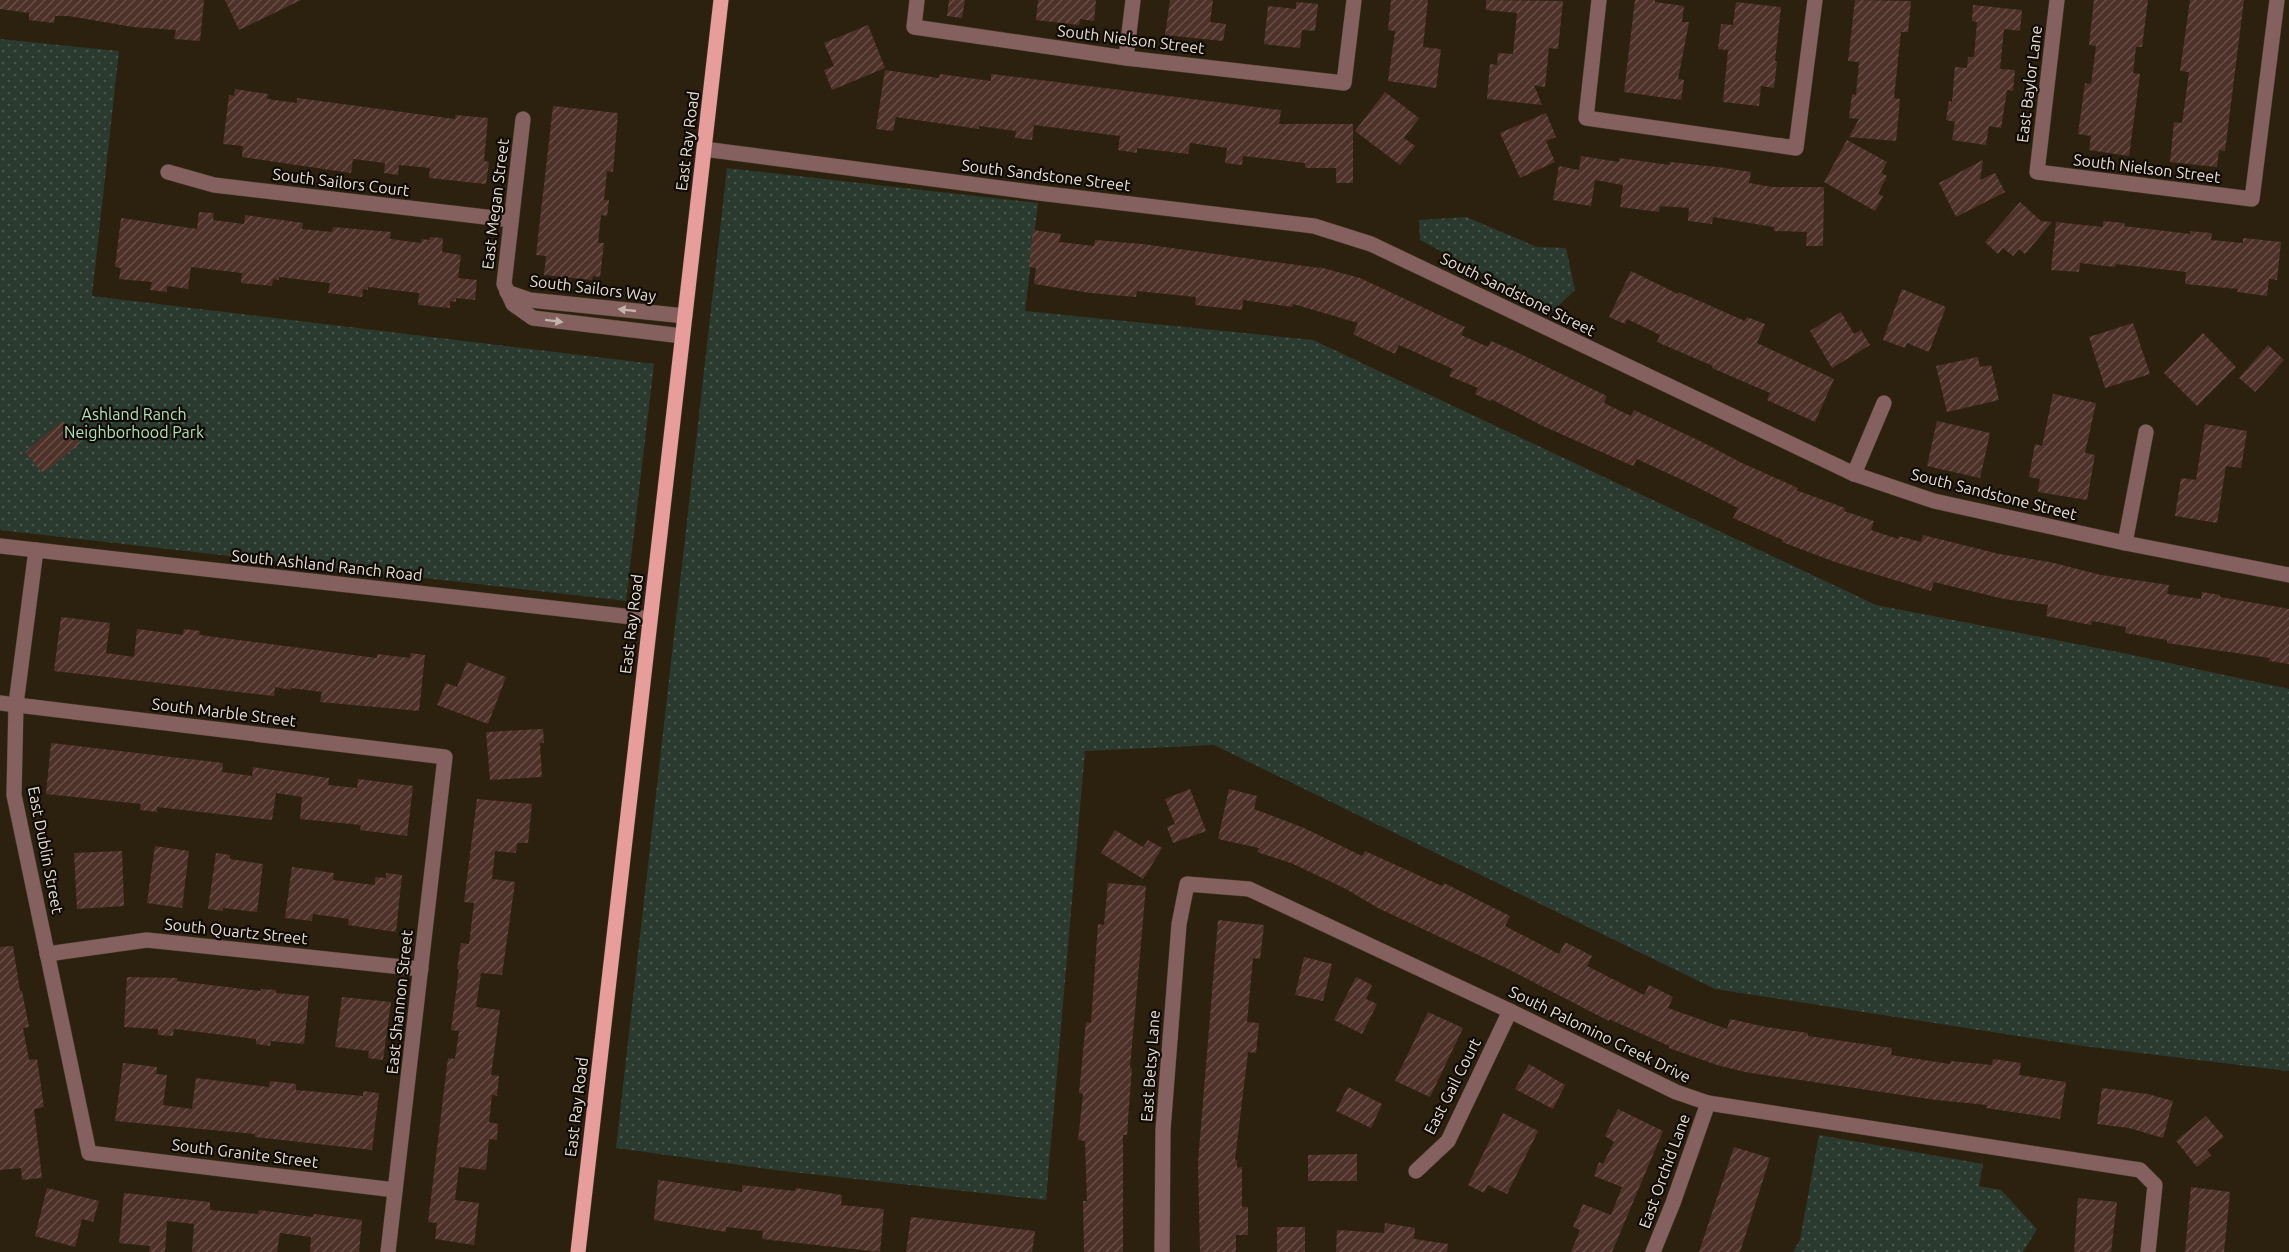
<svg xmlns="http://www.w3.org/2000/svg" width="2289" height="1252" font-family="Ubuntu,sans-serif">
<style>
.grass{fill:url(#grass-dots)}
.building{fill:url(#building-hatch)}
.lines{fill:none;stroke-linecap:round;stroke-linejoin:round}
.minor-casing{stroke:#463c2a;stroke-width:16}
.major-casing{stroke:#463c2a;stroke-width:16}
.minor{stroke:#84605f;stroke-width:15}
.major{stroke:#e69d9b;stroke-width:15}
.oneway{fill:#c4b3aa}
.labels{text-anchor:middle;dominant-baseline:central;stroke-width:4.5;stroke-linejoin:round;paint-order:stroke}
.street-label{font-size:16px;fill:#e7dfd3;stroke:#110b05}
.park-label{font-size:16px;fill:#aee1bb;stroke:#110b05}
</style>
<defs>
<pattern id="grass-dots" width="8" height="8" patternUnits="userSpaceOnUse" patternTransform="scale(1.5)"><rect width="8" height="8" fill="#2a3a2e"/><path d="M2 2h.1M6 6h.1" fill="none" stroke="#49564b" stroke-width="1.8" stroke-linecap="round"/></pattern>
<pattern id="building-hatch" width="6" height="6" patternUnits="userSpaceOnUse" patternTransform="scale(1.5)"><rect width="6" height="6" fill="#4e3229"/><path d="M-1 1l2-2M0 6l6-6M5 7l2-2" fill="none" stroke="#684f47"/></pattern>
</defs>
<rect width="100%" height="100%" fill="#2c210e"/>
<g class="grass">
<polygon points="0,39 119,51 92,296 654,364 626,601 0,530"/>
<polygon points="727,168 1038,203 1025,311 1313,340 1876,605 2123,653 2289,689 2289,1071 2083,1046 1715,989 1214,745 1085,751 1046,1200 774,1170 616,1148"/>
<polygon points="1466,217 1537,247 1566,248 1575,290 1553,311 1420,240 1419,220"/>
<polygon points="1819,1135 1983,1164 1979,1186 2001,1190 2037,1229 2023,1252 1793,1252 1800,1240"/>
</g>
<g class="building">
<polygon points="0,0 204,0 200,41 174,39 176,30 133,27 69,16 55,16 54,23 29,20 29,13 0,9"/>
<polygon points="225,0 301,0 239,30"/>
<polygon points="949,0 965,0 962,18 947,16"/>
<polygon points="1038,0 1096,0 1094,21 1080,19 1079,25 1036,20"/>
<polygon points="1170,0 1213,0 1210,22 1226,24 1223,41 1165,35"/>
<polygon points="1391,0 1428,0 1423,47 1441,49 1436,88 1388,81 1395,31 1388,30"/>
<polygon points="1486,0 1563,1 1558,49 1549,48 1545,87 1534,85 1542,105 1487,99 1490,64 1497,65 1498,53 1513,54 1517,13 1486,10"/>
<polygon points="1635,0 1655,0 1655,2 1684,6 1682,22 1689,22 1678,79 1684,80 1681,100 1624,92"/>
<polygon points="1855,0 1911,1 1908,32 1901,32 1894,98 1900,99 1896,141 1849,137 1859,119 1849,118 1852,94 1856,95 1859,62 1848,61"/>
<polygon points="2094,0 2148,0 2142,47 2136,47 2133,73 2140,74 2129,156 2089,150 2091,136 2078,134 2085,83 2091,84 2096,46 2089,45"/>
<polygon points="2190,0 2244,0 2225,151 2219,150 2217,167 2170,162 2174,122 2182,123 2189,72 2180,71"/>
<polygon points="1296,2 1318,4 1315,31 1302,30 1300,48 1264,44 1268,6 1296,9"/>
<polygon points="1736,2 1781,7 1775,61 1777,61 1774,88 1761,86 1759,106 1723,102 1728,50 1718,49 1721,24 1733,25"/>
<polygon points="1973,5 2022,10 2020,31 2004,29 2000,69 2015,70 2013,91 2007,90 2001,128 1989,126 1986,145 1952,140 1955,122 1946,120 1949,101 1952,102 1955,67 1967,68 1968,57 1974,57 1977,22 1972,21"/>
<polygon points="868,25 885,68 832,90 824,70 834,66 824,43"/>
<polygon points="885,70 939,78 940,74 991,81 991,74 1281,110 1279,124 1353,124 1353,183 1336,183 1336,168 1305,168 1305,163 1243,156 1242,165 1225,163 1227,148 1190,143 1188,154 1137,148 1137,153 1118,150 1120,136 1034,125 1032,140 1015,138 1016,131 979,126 979,129 896,117 893,131 876,129"/>
<polygon points="235,89 268,94 267,99 297,103 297,98 455,119 456,115 488,118 484,161 489,162 486,184 429,178 430,168 399,165 398,175 384,173 385,163 353,159 351,173 242,157 243,146 223,144 229,95 234,96"/>
<polygon points="1385,92 1419,118 1404,138 1415,146 1400,165 1355,131"/>
<polygon points="553,106 618,113 613,172 607,171 604,200 609,200 607,216 601,215 598,243 604,243 600,277 593,276 592,280 544,275 546,256 536,255"/>
<polygon points="1546,113 1556,137 1546,141 1555,162 1520,178 1500,133"/>
<polygon points="1847,140 1887,162 1881,173 1887,176 1878,194 1883,196 1875,211 1824,182"/>
<polygon points="1581,156 1619,162 1619,158 1670,165 1670,162 1718,167 1751,172 1749,183 1772,187 1824,187 1823,246 1806,246 1807,232 1774,231 1774,227 1713,217 1712,224 1688,221 1689,208 1660,206 1659,212 1620,207 1623,185 1595,180 1591,206 1553,200 1559,166 1579,170"/>
<polygon points="1983,160 1980,180 1995,173 2005,192 1956,217 1939,183"/>
<polygon points="2020,202 2041,221 2052,222 2025,254 2019,249 2013,256 2003,248 1998,254 1985,242"/>
<polygon points="199,212 214,213 213,220 244,224 245,215 303,223 302,229 332,232 333,227 391,232 390,239 421,243 422,239 429,240 430,237 443,238 442,252 461,255 458,278 477,280 475,300 456,298 456,302 450,301 450,308 418,305 419,293 368,287 368,290 363,289 362,297 328,293 330,283 279,277 279,280 273,279 272,286 241,283 242,273 191,267 188,289 167,286 167,292 150,290 152,282 119,279 121,268 115,267 121,218 197,229"/>
<polygon points="2103,221 2125,223 2124,226 2190,234 2190,231 2212,233 2211,240 2243,243 2243,238 2281,242 2277,280 2269,279 2267,296 2237,292 2238,289 2185,284 2186,272 2116,264 2115,267 2080,263 2079,272 2051,270 2056,222 2103,227"/>
<polygon points="1033,230 1061,234 1059,242 1094,246 1095,240 1142,244 1319,268 1319,267 1360,278 1465,327 1461,335 1488,347 1491,341 1512,350 1607,396 1604,403 1631,416 1634,410 1702,442 1742,463 1798,488 1796,490 1845,508 1844,511 1874,521 1871,530 1898,539 1899,536 1921,542 1923,535 1999,554 2050,562 2101,575 2169,585 2167,594 2201,599 2202,592 2220,595 2220,597 2289,609 2289,664 2269,661 2270,658 2167,643 2167,640 2125,633 2126,627 2092,621 2091,625 2046,616 2048,605 2004,599 1934,582 1931,591 1835,562 1782,542 1783,540 1733,518 1738,508 1691,484 1637,459 1633,466 1543,426 1491,399 1490,401 1475,394 1478,388 1449,376 1453,369 1399,345 1395,354 1353,334 1358,323 1293,304 1292,307 1243,300 1242,310 1195,305 1196,297 1137,291 1136,297 1090,293 1034,284 1036,268 1029,267"/>
<polygon points="1631,271 1678,294 1679,292 1745,321 1747,317 1765,324 1757,343 1834,379 1815,422 1767,400 1770,393 1712,368 1713,366 1657,342 1660,335 1627,319 1625,324 1609,317"/>
<polygon points="1902,289 1946,307 1929,352 1907,343 1905,348 1883,340"/>
<polygon points="1841,312 1854,334 1861,330 1870,345 1832,368 1810,331"/>
<polygon points="2133,323 2150,374 2105,388 2089,337"/>
<polygon points="2203,333 2236,367 2197,406 2164,373"/>
<polygon points="2268,345 2284,360 2255,392 2239,378"/>
<polygon points="1978,357 1980,367 1991,365 1999,400 1947,412 1936,366"/>
<polygon points="2053,394 2096,403 2085,453 2095,455 2087,500 2038,492 2040,479 2029,477 2035,444 2042,446"/>
<polygon points="62,421 80,443 43,473 25,452"/>
<polygon points="1937,421 1990,433 1980,478 1927,466"/>
<polygon points="2205,424 2247,431 2241,468 2226,466 2217,523 2175,516 2181,478 2196,480"/>
<polygon points="61,617 110,623 106,653 134,657 137,629 183,635 184,629 200,631 199,635 377,658 377,654 410,658 411,653 425,655 419,711 320,702 322,692 291,688 291,690 275,687 274,696 54,671"/>
<polygon points="467,662 506,677 488,724 437,705 446,683 457,687"/>
<polygon points="543,729 544,743 540,743 542,777 490,780 486,732"/>
<polygon points="51,743 223,763 222,772 252,776 253,767 329,778 328,785 357,788 358,779 413,786 407,836 360,830 361,825 300,819 302,797 276,793 272,820 157,807 157,812 140,810 141,804 46,794"/>
<polygon points="1190,789 1206,831 1173,843 1167,827 1175,824 1165,799"/>
<polygon points="1229,789 1257,796 1254,809 1304,828 1362,856 1365,851 1442,886 1444,883 1510,916 1505,926 1559,954 1565,942 1592,956 1587,966 1644,995 1649,985 1673,997 1668,1008 1727,1029 1730,1019 1766,1027 1808,1033 1808,1036 1892,1048 1891,1055 1950,1064 1951,1061 1992,1065 1993,1059 2021,1063 2019,1075 2066,1082 2060,1119 1986,1108 1987,1105 1936,1100 1745,1072 1717,1065 1669,1048 1669,1046 1609,1019 1609,1021 1506,968 1378,908 1346,889 1291,863 1257,852 1259,848 1218,839"/>
<polygon points="477,799 532,804 528,843 517,843 516,853 495,851 492,879 515,882 502,975 481,973 476,1007 500,1010 491,1075 499,1076 497,1096 492,1095 489,1122 498,1124 497,1140 489,1139 486,1170 459,1167 455,1200 479,1203 474,1245 435,1239 437,1223 428,1222 448,1058 455,1059 459,1031 451,1030 459,970 457,969 461,943 469,944 474,903 464,902"/>
<polygon points="1115,830 1143,847 1148,840 1162,848 1143,879 1101,853"/>
<polygon points="155,846 189,851 182,908 147,903"/>
<polygon points="122,851 124,906 77,909 74,853"/>
<polygon points="216,853 230,855 230,859 263,864 257,912 223,908 223,911 208,909"/>
<polygon points="292,867 334,873 333,880 375,885 375,877 386,878 386,873 402,875 396,932 348,925 349,919 313,914 312,921 285,918"/>
<polygon points="1108,883 1146,886 1130,1068 1132,1068 1129,1106 1127,1135 1123,1135 1123,1252 1084,1252 1083,1201 1087,1201 1085,1141 1078,1140 1083,1094 1079,1093 1086,1022 1091,1023 1098,924 1104,925"/>
<polygon points="1218,920 1264,925 1260,959 1253,958 1247,1022 1259,1023 1256,1053 1248,1052 1235,1160 1237,1160 1237,1168 1242,1167 1242,1207 1248,1207 1248,1235 1236,1235 1236,1252 1200,1252 1198,1162"/>
<polygon points="13,946 20,991 22,991 29,1027 23,1028 29,1060 37,1059 44,1107 34,1109 42,1178 22,1180 21,1168 0,1170 0,947"/>
<polygon points="1304,957 1332,964 1323,1001 1295,995"/>
<polygon points="127,977 177,978 177,981 261,991 261,989 276,990 276,993 309,996 304,1044 271,1041 270,1046 256,1044 256,1039 174,1029 173,1036 158,1035 158,1029 124,1027"/>
<polygon points="1356,977 1372,985 1366,999 1377,1004 1362,1034 1334,1020"/>
<polygon points="342,997 391,1002 383,1060 368,1058 369,1051 335,1047"/>
<polygon points="1428,1012 1463,1028 1430,1097 1395,1081"/>
<polygon points="123,1063 157,1067 156,1074 167,1075 163,1105 192,1109 196,1078 269,1087 270,1081 296,1084 296,1090 363,1096 363,1091 379,1093 372,1150 255,1137 255,1134 115,1121"/>
<polygon points="1529,1064 1565,1085 1553,1109 1515,1089"/>
<polygon points="1348,1087 1382,1104 1371,1128 1336,1111"/>
<polygon points="2102,1088 2148,1094 2173,1101 2163,1138 2129,1128 2097,1124"/>
<polygon points="1618,1109 1663,1131 1612,1252 1571,1252 1580,1230 1573,1227 1583,1204 1611,1215 1622,1187 1594,1176 1599,1162 1603,1164 1614,1142 1605,1136"/>
<polygon points="1503,1113 1538,1131 1507,1194 1488,1185 1484,1193 1468,1185"/>
<polygon points="2206,1116 2224,1137 2207,1150 2211,1155 2197,1167 2176,1141"/>
<polygon points="1734,1147 1770,1158 1740,1252 1699,1252"/>
<polygon points="1357,1154 1357,1181 1308,1181 1308,1155"/>
<polygon points="658,1180 742,1192 742,1185 795,1191 796,1188 842,1195 841,1205 884,1209 880,1252 762,1239 763,1231 726,1227 726,1232 654,1220"/>
<polygon points="2191,1187 2230,1192 2224,1252 2185,1252"/>
<polygon points="47,1188 99,1201 93,1222 82,1219 75,1247 35,1236"/>
<polygon points="124,1193 210,1202 210,1210 258,1214 259,1210 313,1217 314,1214 362,1220 359,1252 310,1252 311,1237 280,1233 277,1252 192,1252 194,1224 167,1221 165,1252 149,1252 150,1246 119,1243"/>
<polygon points="2078,1198 2117,1202 2111,1252 2074,1252"/>
<polygon points="911,1217 1035,1231 1032,1252 906,1252"/>
<polygon points="1385,1223 1415,1228 1414,1239 1448,1244 1447,1252 1336,1252 1337,1230 1384,1233"/>
<rect x="1277" y="1227" width="28" height="25"/>
</g>
<g class="lines">
<g class="minor-casing">
<g id="minor">
<polyline points="917,0 914,27 1126,58 1344,83 1354,0"/>
<polyline points="1599,0 1586,118 1796,148 1815,0"/>
<polyline points="2057,0 2037,172 2252,199 2277,0"/>
<polyline points="1126,58 1133,0"/>
<polyline points="523,119 504,284 513,304 533,318 682,336"/>
<polyline points="704,149 1039,193 1314,226 1371,244 1854,474 1934,501 2125,543 2289,575"/>
<polyline points="168,172 214,185 511,220"/>
<polyline points="507,292 530,300 685,316"/>
<polyline points="1854,474 1884,403"/>
<polyline points="2125,543 2146,432"/>
<polyline points="0,546 650,619"/>
<polyline points="36,550 16,704 14,795 89,1153 395,1190"/>
<polyline points="0,703 445,757 388,1252"/>
<polyline points="47,954 147,940 421,969"/>
<polyline points="1416,1171 1448,1141 1510,1011"/>
<polyline points="1162,1252 1163,1130 1179,924 1187,884 1249,889 1510,1011 1676,1092 1708,1103 2140,1170 2155,1185 2148,1252"/>
<polyline points="1653,1252 1673,1203 1708,1103"/>
</g>
</g>
<g class="major-casing">
<polyline id="major" points="578,1252 721,0"/>
</g>
<use href="#minor" class="minor"/>
<use href="#major" class="major"/>
</g>
<defs><path id="oneway-solid" d="M-6-.8H1V-3.2L6.5 0L1 3.2V.8H-6Z" transform="scale(1.5)"/></defs>
<g class="oneway">
<use href="#oneway-solid" transform="translate(627 310) rotate(-174)"/>
<use href="#oneway-solid" transform="translate(554 321) rotate(7)"/>
</g>
<g class="labels">
<g class="street-label">
<text transform="translate(1131 39) rotate(7)">South Nielson Street</text>
<text transform="translate(2029 84) rotate(-83)">East Baylor Lane</text>
<text transform="translate(687 141) rotate(-83)">East Ray Road</text>
<text transform="translate(2147 168) rotate(7)">South Nielson Street</text>
<text transform="translate(1046 175) rotate(7)">South Sandstone Street</text>
<text transform="translate(341 182) rotate(7)">South Sailors Court</text>
<text transform="translate(495 204) rotate(-83)">East Megan Street</text>
<text transform="translate(593 288) rotate(7)">South Sailors Way</text>
<text transform="translate(1518 294) rotate(26)">South Sandstone Street</text>
<text transform="translate(1994 494) rotate(14)">South Sandstone Street</text>
<text transform="translate(327 565) rotate(6)">South Ashland Ranch Road</text>
<text transform="translate(631 624) rotate(-83)">East Ray Road</text>
<text transform="translate(224 712) rotate(7)">South Marble Street</text>
<text transform="translate(46 850) rotate(79)">East Dublin Street</text>
<text transform="translate(236 931) rotate(6)">South Quartz Street</text>
<text transform="translate(399 1002) rotate(-84)">East Shannon Street</text>
<text transform="translate(1600 1034) rotate(26)">South Palomino Creek Drive</text>
<text transform="translate(1150 1066) rotate(-86)">East Betsy Lane</text>
<text transform="translate(1452 1086) rotate(-63)">East Gail Court</text>
<text transform="translate(576 1107) rotate(-83)">East Ray Road</text>
<text transform="translate(245 1153) rotate(7)">South Granite Street</text>
<text transform="translate(1664 1171) rotate(-70)">East Orchid Lane</text>
</g>
<g class="park-label">
<text x="134" y="414">Ashland Ranch<tspan x="134" dy="18">Neighborhood Park</tspan></text>
</g>
</g>
</svg>
